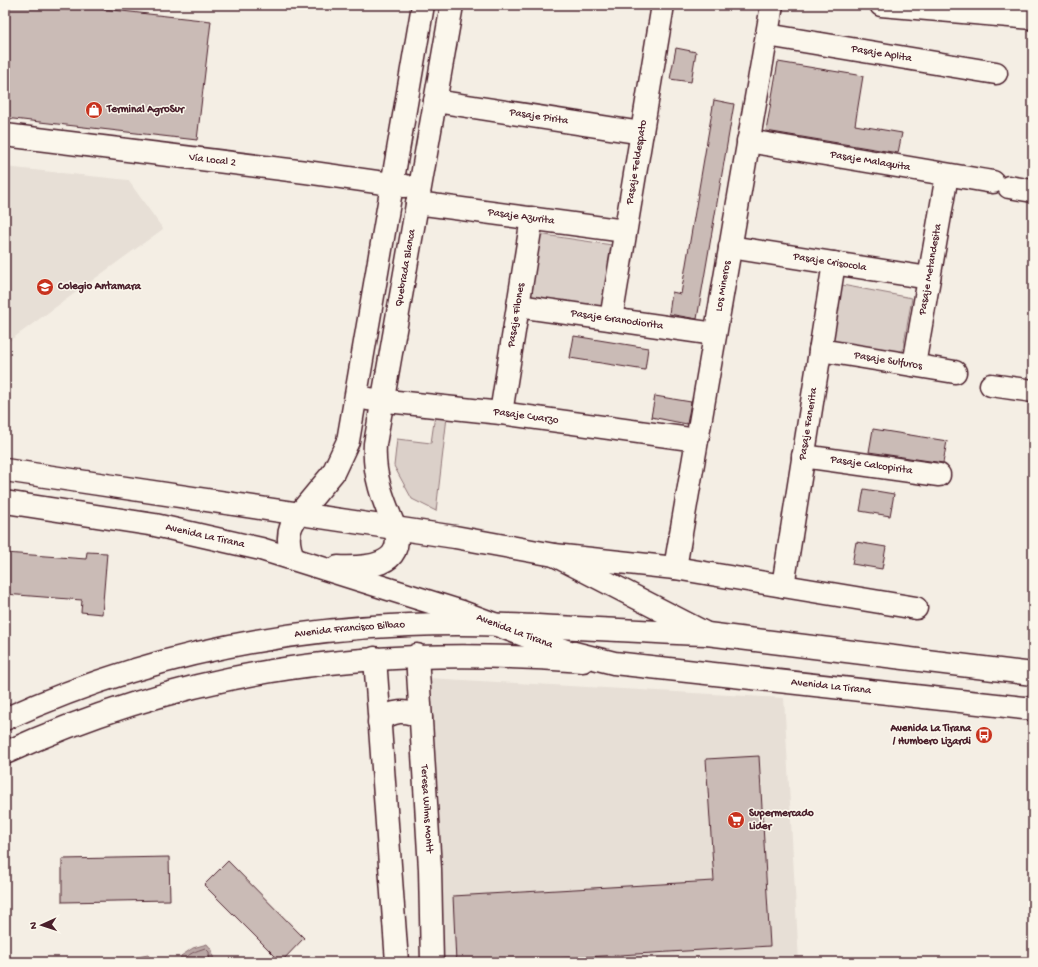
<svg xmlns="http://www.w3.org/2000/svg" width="1038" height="967" font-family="'Gochi Hand',sans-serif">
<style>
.built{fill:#e7dfd6}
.green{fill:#dbd0c9;stroke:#92787a}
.water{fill:#baa7a5;stroke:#8d7174}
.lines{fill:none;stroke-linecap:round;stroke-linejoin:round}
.shore{stroke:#77555c;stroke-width:1}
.building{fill:#cabbb6;stroke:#4a1f2b}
.minor-casing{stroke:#4a1f2b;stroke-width:25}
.major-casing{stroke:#4a1f2b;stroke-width:25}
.highway-casing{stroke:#4a1f2b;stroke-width:25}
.minor{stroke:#fbf7ec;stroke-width:22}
.major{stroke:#fbf7ec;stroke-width:22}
.highway{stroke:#fbf7ec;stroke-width:22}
.labels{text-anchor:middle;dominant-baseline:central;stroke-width:3;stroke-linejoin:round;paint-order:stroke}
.street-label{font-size:11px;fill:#4a1f2b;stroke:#fbf7ec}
.poi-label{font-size:11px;font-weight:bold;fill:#4a1f2b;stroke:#fbf7ec;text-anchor:start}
</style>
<rect width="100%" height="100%" fill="#f4eee4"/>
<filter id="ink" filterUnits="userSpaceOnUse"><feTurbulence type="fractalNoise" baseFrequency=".025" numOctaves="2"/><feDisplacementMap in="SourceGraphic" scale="8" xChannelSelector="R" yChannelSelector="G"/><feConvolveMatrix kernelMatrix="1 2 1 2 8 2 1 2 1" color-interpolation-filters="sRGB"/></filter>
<g filter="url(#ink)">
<g class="built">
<polygon points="5,167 128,180 163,229 5,344"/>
<polygon points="428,678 784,698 799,962 440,962"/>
</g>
<g class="green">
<polygon points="538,234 612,245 602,309 529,298"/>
<polygon points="842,285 912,298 902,355 831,343"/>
<polygon points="435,415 447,417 436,511 412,499 394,466 397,439 431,443"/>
</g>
<g class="water">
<polygon points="207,944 212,950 214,962 180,962 181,956 193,948"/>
<polygon points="148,955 153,962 117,962 122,960"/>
</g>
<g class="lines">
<path class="shore" d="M 184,962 C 187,953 197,951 205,948 L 209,952 L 210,962"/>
</g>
<g class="building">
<polygon points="5,5 68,5 211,21 197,140 5,118"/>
<polygon points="676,48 696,52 691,82 670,79"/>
<polygon points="778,62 863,76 855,125 902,133 898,153 766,131"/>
<polygon points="714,100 734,104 697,319 669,314 672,292 681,294"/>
<polygon points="574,336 648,348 645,370 570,358"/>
<polygon points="655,396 691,402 687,424 651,417"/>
<polygon points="873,429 947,441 943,463 869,452"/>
<polygon points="864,489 894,494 890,516 860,511"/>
<polygon points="856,542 886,547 882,569 852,564"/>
<polygon points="87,552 107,553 102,614 81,612 82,600 5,594 5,553 86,559"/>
<polygon points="759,756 770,946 502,962 456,962 453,896 714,881 706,759"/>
<polygon points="169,857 170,900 62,902 62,859"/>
<polygon points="228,861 304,938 281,962 204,885"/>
</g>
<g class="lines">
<g class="minor-casing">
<g id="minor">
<polyline points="881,5 1033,18"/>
<path id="s1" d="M 767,35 L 996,73"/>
<path id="s2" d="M 435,101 L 642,133"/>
<path id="s3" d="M 5,135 L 306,172 L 405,186"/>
<path id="s4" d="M 748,141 L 993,182"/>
<polyline points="1009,187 1033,191"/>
<path id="s5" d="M 417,203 L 625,231"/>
<path id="s6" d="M 730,247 L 929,278"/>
<path id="s7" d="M 518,306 L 715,334"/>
<path id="s8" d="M 611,319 L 663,5"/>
<path id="s9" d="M 820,350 L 955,372"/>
<path id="s10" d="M 914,365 L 947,175"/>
<polyline points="991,385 1033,391"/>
<path id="s11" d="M 368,399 L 501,413 L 697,440"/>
<path id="s12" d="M 501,413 L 532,218"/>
<path id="s13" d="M 803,456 L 939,475"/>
<polyline points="299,514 333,473 348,441 423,5"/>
<path id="s14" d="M 395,528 C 383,500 373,475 375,444 L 452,5"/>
<polyline points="554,555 675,568 916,608"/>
<path id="s15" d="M 675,568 L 772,5"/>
<path id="s16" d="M 783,586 L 834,263"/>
<path id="s17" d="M 417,655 L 430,869 L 432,962"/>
<polyline points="375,658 397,962"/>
<path d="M 379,722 C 392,710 406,709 421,718"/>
</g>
</g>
<g class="major-casing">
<g id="major">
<path id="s18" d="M 5,719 C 132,661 269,630 409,625 C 508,621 608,631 707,634"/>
<path d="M 5,753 C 196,666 376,645 583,661"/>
</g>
</g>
<g class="highway-casing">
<g id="highway">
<polyline points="5,470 455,537 554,555 707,634 1033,674"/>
<path id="s19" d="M 5,502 L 155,525 L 261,549 L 462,612 L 566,651 L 614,663 L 1033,709"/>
<path d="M 294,559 C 286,542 287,528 299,514"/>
<path d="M 338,567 C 365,568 406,567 395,528"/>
</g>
</g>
<use href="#minor" class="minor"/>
<use href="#major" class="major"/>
<use href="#highway" class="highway"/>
</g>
</g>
<defs>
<g id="shop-disc" transform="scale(0.9)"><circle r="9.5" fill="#c8321e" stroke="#fbf7ec"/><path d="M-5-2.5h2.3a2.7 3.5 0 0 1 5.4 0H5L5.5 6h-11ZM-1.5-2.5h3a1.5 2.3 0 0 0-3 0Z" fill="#fff"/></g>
<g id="school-disc" transform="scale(0.9)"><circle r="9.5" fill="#c8321e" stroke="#fbf7ec"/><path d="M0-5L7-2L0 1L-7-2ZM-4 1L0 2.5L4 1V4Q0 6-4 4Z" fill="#fff"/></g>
<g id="bus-disc" transform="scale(0.9)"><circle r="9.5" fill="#c8321e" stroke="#fbf7ec"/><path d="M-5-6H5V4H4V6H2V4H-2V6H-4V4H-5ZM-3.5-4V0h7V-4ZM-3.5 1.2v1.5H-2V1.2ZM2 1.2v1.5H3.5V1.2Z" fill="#fff"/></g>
<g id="supermarket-disc" transform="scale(0.9)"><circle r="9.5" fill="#c8321e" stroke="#fbf7ec"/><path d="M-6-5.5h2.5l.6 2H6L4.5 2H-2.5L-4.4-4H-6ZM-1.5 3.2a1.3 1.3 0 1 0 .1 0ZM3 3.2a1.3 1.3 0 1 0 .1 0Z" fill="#fff"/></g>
</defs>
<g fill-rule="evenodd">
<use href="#shop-disc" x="94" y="110"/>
<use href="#school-disc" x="45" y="287"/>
<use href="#bus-disc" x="984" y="735"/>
<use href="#supermarket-disc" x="736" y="820"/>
</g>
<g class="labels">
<g class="street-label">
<text stroke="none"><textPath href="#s1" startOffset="116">Pasaje Aplita</textPath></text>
<text stroke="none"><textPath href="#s2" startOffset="105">Pasaje Pirita</textPath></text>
<text stroke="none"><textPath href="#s3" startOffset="209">Vía Local 2</textPath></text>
<text stroke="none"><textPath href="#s8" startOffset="159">Pasaje Feldespato</textPath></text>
<text stroke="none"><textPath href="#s4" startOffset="124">Pasaje Malaquita</textPath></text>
<text stroke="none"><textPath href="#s5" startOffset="105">Pasaje Azurita</textPath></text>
<text stroke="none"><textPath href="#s6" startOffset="101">Pasaje Crisocola</textPath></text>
<text stroke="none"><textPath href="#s14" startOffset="266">Quebrada Blanca</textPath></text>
<text stroke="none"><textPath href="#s10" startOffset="97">Pasaje Metandesita</textPath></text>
<text stroke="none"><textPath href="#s15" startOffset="286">Los Mineros</textPath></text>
<text stroke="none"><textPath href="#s12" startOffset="99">Pasaje Filones</textPath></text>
<text stroke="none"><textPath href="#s7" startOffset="100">Pasaje Granodiorita</textPath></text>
<text stroke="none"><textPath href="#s9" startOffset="69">Pasaje Sulfuros</textPath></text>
<text stroke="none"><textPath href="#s11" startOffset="159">Pasaje Cuarzo</textPath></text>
<text stroke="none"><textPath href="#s16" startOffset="164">Pasaje Fanerita</textPath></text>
<text stroke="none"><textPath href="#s13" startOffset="69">Pasaje Calcopirita</textPath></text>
<text stroke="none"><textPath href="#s19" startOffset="203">Avenida La Tirana</textPath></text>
<text stroke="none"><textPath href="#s18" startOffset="358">Avenida Francisco Bilbao</textPath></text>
<text stroke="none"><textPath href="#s19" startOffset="527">Avenida La Tirana</textPath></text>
<text stroke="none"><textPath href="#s19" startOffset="850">Avenida La Tirana</textPath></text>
<text stroke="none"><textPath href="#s17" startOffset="154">Teresa Wilms Montt</textPath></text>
</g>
<g class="poi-label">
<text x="107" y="110">Terminal AgroSur</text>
<text x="58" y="287">Colegio Antamara</text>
<text x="971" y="729" text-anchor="end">Avenida La Tirana<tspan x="971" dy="13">/ Humbero Lizardi</tspan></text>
<text x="749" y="814">Supermercado<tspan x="749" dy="13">Lider</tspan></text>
</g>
</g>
<rect width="1038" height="967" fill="none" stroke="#fbf7ec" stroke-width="20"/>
<rect x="10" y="10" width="1018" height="947" fill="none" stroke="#4a1f2b" stroke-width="1.5" filter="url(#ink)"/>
<g transform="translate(42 925) rotate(267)" stroke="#fbf7ec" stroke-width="3" paint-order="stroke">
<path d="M0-3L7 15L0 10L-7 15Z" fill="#4a1f2b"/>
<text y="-6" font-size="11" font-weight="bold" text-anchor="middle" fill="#4a1f2b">N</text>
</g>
</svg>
